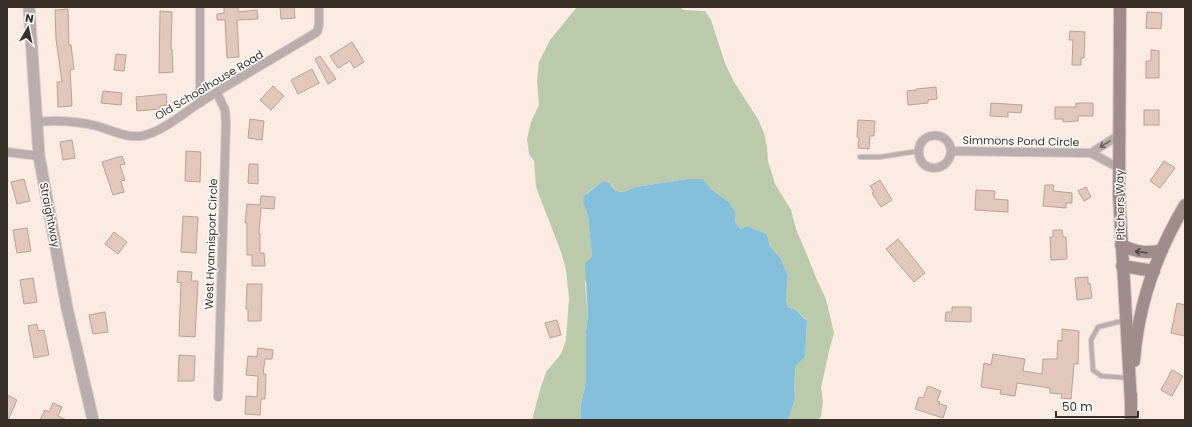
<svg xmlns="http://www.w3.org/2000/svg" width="1192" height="427" font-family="Poppins,sans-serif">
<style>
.green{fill:#bbcaab}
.water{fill:#84bfdc}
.building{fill:#e2c8ba;stroke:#baa193}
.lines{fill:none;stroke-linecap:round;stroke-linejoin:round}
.service-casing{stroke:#d8c9c1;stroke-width:6}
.minor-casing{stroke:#d8c9c1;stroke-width:10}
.tertiary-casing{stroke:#d8c9c1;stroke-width:13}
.secondary-casing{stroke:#d8c9c1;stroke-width:14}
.service{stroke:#baadad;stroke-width:4}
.minor{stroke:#baadad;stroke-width:8}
.tertiary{stroke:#baadad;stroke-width:11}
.secondary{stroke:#a08c8d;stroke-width:12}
.oneway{stroke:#6d625e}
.oneway2{stroke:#544743}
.labels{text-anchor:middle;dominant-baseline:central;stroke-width:3;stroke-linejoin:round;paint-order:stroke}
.street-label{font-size:11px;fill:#3a302a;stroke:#fff}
</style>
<rect width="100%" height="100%" fill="#fbebe2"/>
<polygon class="green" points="577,7 679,7 684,10 705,11 711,20 725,63 734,82 758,119 764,133 767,147 768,161 775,184 791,210 796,229 807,255 817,280 826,299 834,333 829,351 821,388 823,401 821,417 817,420 788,420 795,399 794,382 796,366 805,357 807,320 796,310 788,307 786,299 788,276 781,259 770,246 767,234 747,226 740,229 735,222 736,213 729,202 711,189 687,179 636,187 623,192 616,191 613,186 603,181 587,193 583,203 588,216 592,257 585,283 588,317 586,331 586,381 581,404 581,420 532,420 540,390 546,372 561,354 566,340 569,298 566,270 561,252 536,187 534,161 529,154 527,139 531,122 539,105 537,81 539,62 550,40"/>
<polygon class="water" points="687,179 703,179 711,189 729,202 736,213 735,222 740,229 747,226 767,234 770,246 781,259 788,276 786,299 788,307 796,310 805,319 807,320 805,357 796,366 794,382 795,399 788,420 581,420 581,404 586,381 586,331 588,317 585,263 592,257 588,216 583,203 584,196 603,181 609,183 616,191 623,192 636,187"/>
<g class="building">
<polygon points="224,7 238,7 238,12 257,10 258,19 237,20 239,57 227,58 225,20 217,20 217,14 224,13"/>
<polygon points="280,7 294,7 295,18 281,19"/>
<polygon points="68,9 69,45 71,45 74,69 70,70 72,106 58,107 57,82 62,82 56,39 55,10"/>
<polygon points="160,11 172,12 171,49 172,49 173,72 159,73"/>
<polygon points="1147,12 1162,13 1161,29 1146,28"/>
<polygon points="1070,31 1085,32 1084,58 1081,58 1081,65 1072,65 1073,40 1069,40"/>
<polygon points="352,42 364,62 354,68 350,61 338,68 330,56"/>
<polygon points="1151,50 1159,51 1159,78 1146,78 1146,61 1151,61"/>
<polygon points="116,54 126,55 124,71 114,70"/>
<polygon points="320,56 336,79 328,84 315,59"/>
<polygon points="312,69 319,83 298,94 291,80"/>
<polygon points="273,86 284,96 271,110 260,100"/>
<polygon points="936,87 937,99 928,100 928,103 908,105 907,91 916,90 916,89"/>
<polygon points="103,91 122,93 121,105 101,103"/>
<polygon points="166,94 167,105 160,106 160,109 137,111 136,97"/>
<polygon points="991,103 1022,105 1021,113 1008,112 1008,117 990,116"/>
<polygon points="1076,103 1093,103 1093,116 1078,116 1078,121 1063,122 1063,119 1055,119 1055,107 1076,107"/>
<rect x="1144" y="110" width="15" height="15"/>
<polygon points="250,119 264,121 262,140 248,138"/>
<polygon points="858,120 875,121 874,136 870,136 869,149 858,148 859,138 857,137"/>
<polygon points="72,140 75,158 63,160 60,142"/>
<polygon points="186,151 201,152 200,182 185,181"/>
<polygon points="122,156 125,164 120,165 125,180 121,181 124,192 113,195 102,162"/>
<polygon points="1164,161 1175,168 1160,188 1150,181"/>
<polygon points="249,164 258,164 258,184 248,183"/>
<polygon points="24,179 30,201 17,204 11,182"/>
<polygon points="880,180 892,200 881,207 872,193 874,192 870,186"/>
<polygon points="1045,185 1054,185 1053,191 1072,193 1072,203 1066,203 1066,208 1043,206"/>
<polygon points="1086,187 1091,197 1084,201 1078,191"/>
<polygon points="976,190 995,191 994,199 1008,200 1008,212 975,210"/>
<polygon points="261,196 275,197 274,209 261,208 259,233 260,233 260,253 264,253 265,266 252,266 252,255 247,255 247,223 245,223 247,204 260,205"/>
<polygon points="183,216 198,217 196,253 181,252"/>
<polygon points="27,228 31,251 17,253 13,230"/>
<polygon points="1053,230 1062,230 1063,237 1066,237 1067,259 1051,260 1050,237 1053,237"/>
<polygon points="114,232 127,242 118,254 105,244"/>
<polygon points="898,239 925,273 914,282 886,249"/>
<polygon points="178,271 192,272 191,281 198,281 195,337 179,336 181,283 177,282"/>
<polygon points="1088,277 1088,284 1090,283 1092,298 1077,300 1075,278"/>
<polygon points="33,278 37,302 24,304 20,280"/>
<polygon points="247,284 262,284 261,321 248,321 248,309 246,309"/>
<polygon points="1177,303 1185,305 1185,336 1171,333"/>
<polygon points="952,307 971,307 971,322 945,321 946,312 952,312"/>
<polygon points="105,312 108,332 93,334 89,315"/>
<polygon points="557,320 561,335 550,338 545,323"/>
<polygon points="37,324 38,331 44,330 49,355 34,358 28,326"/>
<polygon points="1062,329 1079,331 1078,364 1074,364 1071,399 1061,398 1062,394 1050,393 1050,388 1017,383 1015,396 1000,394 1001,390 981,387 984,363 991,365 993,354 1025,359 1023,371 1042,374 1043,359 1057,359 1058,340 1062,341"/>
<polygon points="258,348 273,350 272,359 265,359 263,374 266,374 265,399 261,399 260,415 245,414 246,396 257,397 258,376 246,375 248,356 257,357"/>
<polygon points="179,355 195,356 194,381 178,381"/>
<polygon points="1172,370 1183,376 1172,396 1161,390"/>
<polygon points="928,386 941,391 937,401 940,402 939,404 947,406 943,418 915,409 919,397 923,398"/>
<polygon points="7,395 17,400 8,420 7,420"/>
<polygon points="53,403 62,407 58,416 66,420 40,420 45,410 49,412"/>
</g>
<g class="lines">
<g class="service-casing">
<g id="service">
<polyline points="860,157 880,157 919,151"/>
<polyline points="1126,320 1098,327 1091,340 1093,370 1101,376 1129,378"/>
</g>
</g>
<g class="minor-casing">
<g id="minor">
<polyline points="200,7 200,103"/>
<polyline points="217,93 225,110 226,122 218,397"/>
<path d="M 36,122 C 57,120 76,121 97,126 C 111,130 126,138 141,136 C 160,133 183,114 199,103 C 238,78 278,56 317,32 L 319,25 L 319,7"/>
<path d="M 951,151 C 949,128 916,132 919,154 C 921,174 950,172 951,151 L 1091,153 L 1119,168"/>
<polyline points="7,152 39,156"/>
<polyline points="1091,153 1119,135"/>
</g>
</g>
<g class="tertiary-casing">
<polyline id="tertiary" points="29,7 39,156 67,308 93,420"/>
</g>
<g class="secondary-casing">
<g id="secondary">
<polyline points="1120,7 1119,195 1131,403"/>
<path d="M 1121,245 C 1136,252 1146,254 1162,250"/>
<polyline points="1122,266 1154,271"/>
<path d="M 1134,361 C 1138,306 1157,252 1185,205"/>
<polyline points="1131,420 1131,395"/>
</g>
</g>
<use href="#service" class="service"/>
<use href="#minor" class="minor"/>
<use href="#tertiary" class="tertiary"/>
<use href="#secondary" class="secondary"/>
</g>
<defs><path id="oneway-shaft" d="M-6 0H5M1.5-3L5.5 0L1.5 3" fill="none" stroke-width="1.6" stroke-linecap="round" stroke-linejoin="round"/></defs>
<use class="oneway" href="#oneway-shaft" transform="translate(1105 144) rotate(148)"/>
<use class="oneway2" href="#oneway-shaft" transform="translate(1141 252) rotate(-172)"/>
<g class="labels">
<g class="street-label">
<text transform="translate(209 85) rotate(-31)">Old Schoolhouse Road</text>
<text transform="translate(1021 141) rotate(1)">Simmons Pond Circle</text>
<text transform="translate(1120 205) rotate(-91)">Pitchers Way</text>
<text transform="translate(50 215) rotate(79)">Straightway</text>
<text transform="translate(211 244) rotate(-88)">West Hyannisport Circle</text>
</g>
</g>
<rect width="1192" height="427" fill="none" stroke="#3a302a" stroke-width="16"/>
<g transform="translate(28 28) rotate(9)" stroke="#ffffff" stroke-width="3" paint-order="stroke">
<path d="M0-3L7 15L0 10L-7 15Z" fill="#3a302a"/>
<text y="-6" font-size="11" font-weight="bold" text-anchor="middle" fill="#3a302a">N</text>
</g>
<path d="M1056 411v6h82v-6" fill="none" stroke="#3a302a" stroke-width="2"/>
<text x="1062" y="411" font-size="12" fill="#3a302a" stroke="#ffffff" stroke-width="3" paint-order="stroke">50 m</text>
</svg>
